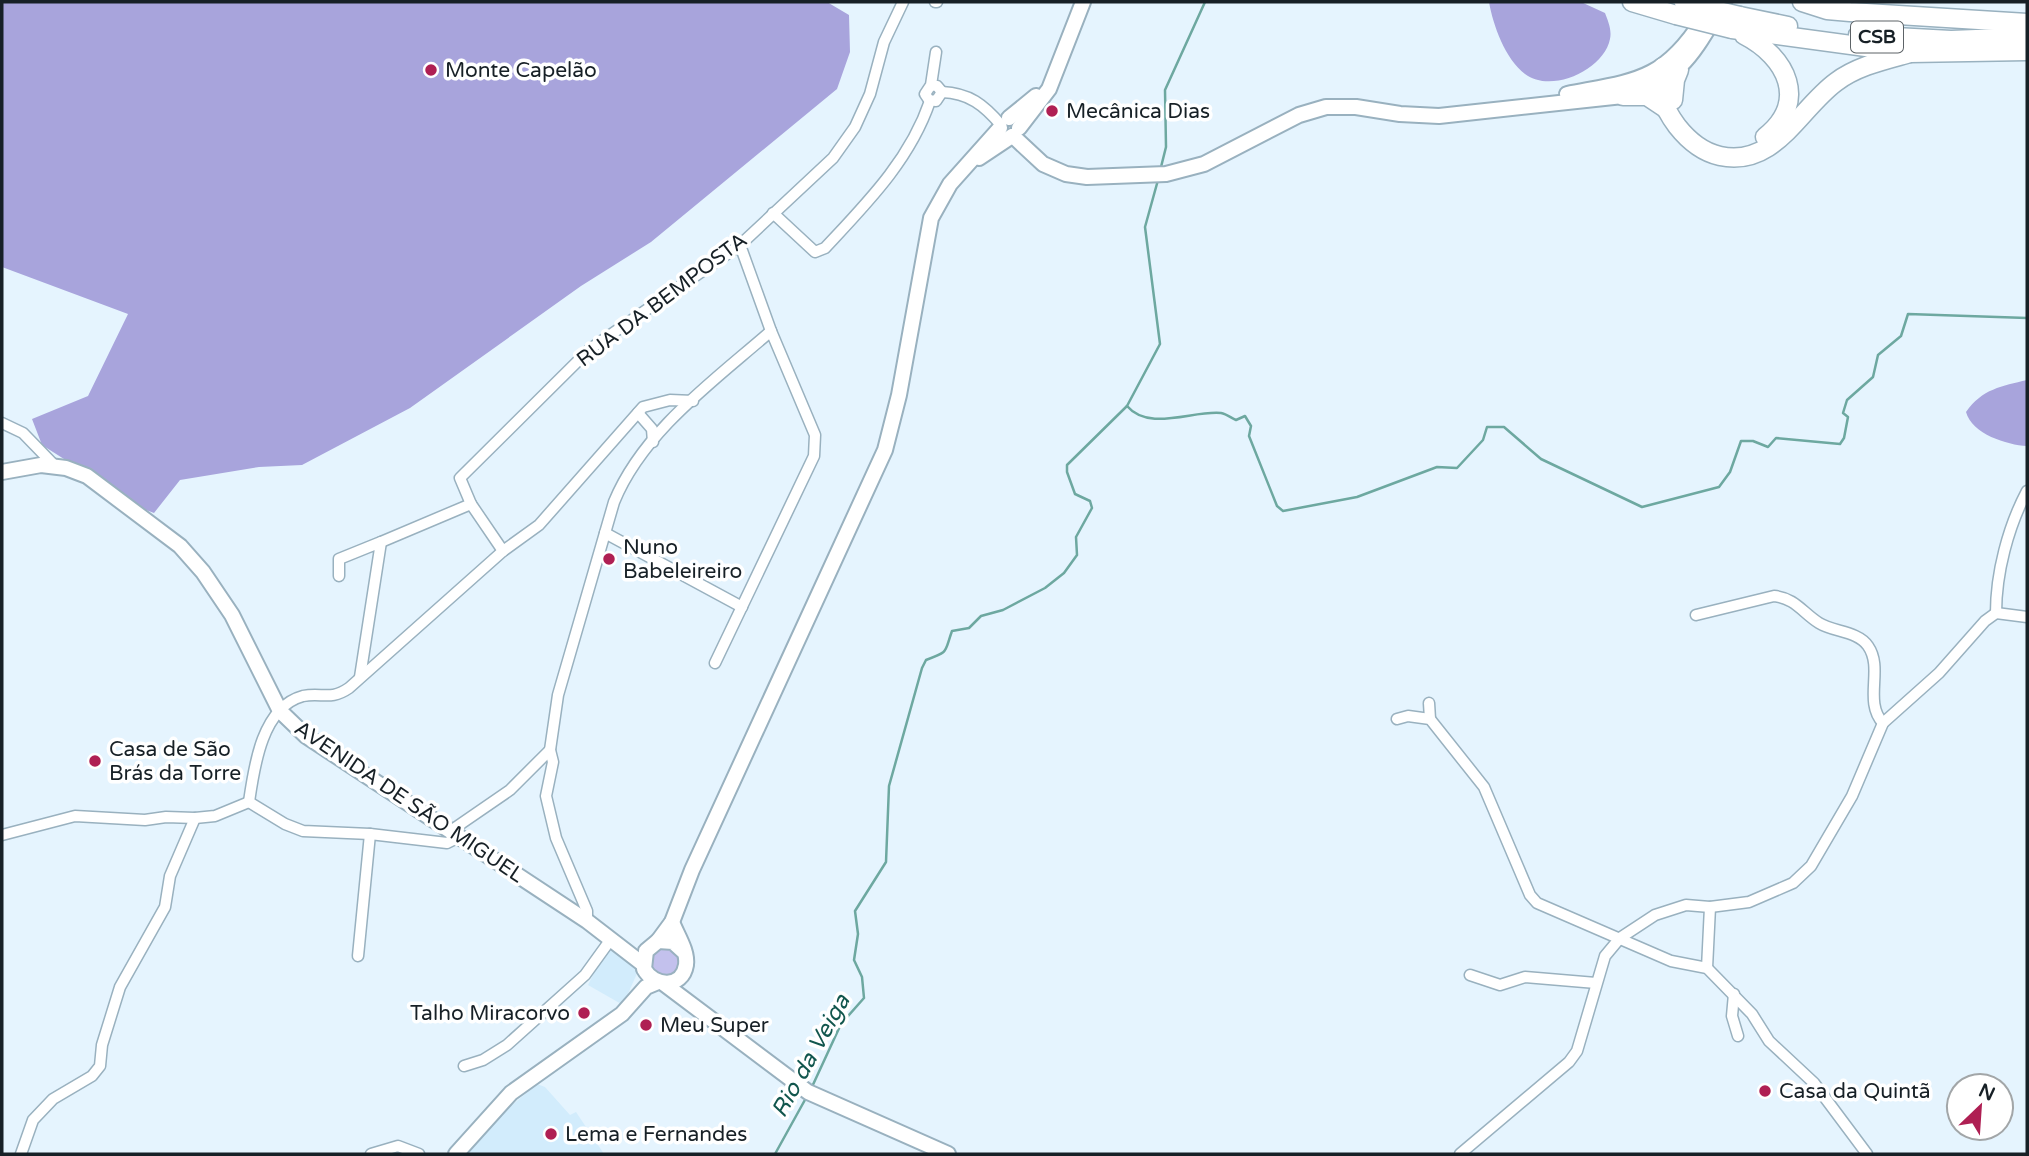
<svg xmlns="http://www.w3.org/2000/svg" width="2029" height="1156" font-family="'Varela Round',sans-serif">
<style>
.built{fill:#d2ecfc}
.green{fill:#c3c1ed}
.forest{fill:#a8a4dc}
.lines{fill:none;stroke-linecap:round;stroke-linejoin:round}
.stream{stroke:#6da8a0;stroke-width:2.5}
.street-casing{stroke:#99b1bf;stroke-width:13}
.secondary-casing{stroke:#99b1bf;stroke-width:18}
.highway-casing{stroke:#99b1bf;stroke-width:21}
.street{stroke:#fff;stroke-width:10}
.secondary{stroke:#fff;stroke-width:14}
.highway{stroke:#fff;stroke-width:18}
.highway-bridge-casing{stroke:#99b1bf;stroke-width:21;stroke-linecap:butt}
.highway-bridge{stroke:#fff;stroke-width:18}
.poi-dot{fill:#af1f53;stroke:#fff;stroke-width:2.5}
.labels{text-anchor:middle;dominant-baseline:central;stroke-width:7;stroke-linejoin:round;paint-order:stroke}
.shield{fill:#fff;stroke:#5d6367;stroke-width:2}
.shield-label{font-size:19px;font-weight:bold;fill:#172026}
.poi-label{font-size:21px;fill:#172026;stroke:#fff;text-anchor:start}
.street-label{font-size:21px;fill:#172026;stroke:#fff}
.water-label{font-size:23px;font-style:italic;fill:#11564d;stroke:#fff}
</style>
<rect width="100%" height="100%" fill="#e5f4fe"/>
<g class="built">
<polygon points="618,948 639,969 623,1005 588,985 606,949"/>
<polygon points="537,1084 545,1087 570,1115 576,1112 604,1154 468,1154 499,1116"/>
</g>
<polygon class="green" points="662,946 676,950 681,961 675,975 662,978 651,970 650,955"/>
<g class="forest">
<polygon points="2,2 827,2 849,15 850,52 837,89 651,242 581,286 410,408 302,465 259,467 180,480 154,513 141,508 42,445 32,419 88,396 128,314 2,267"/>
<path d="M 1489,2 L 1581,2 L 1605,13 C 1608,21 1612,30 1610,39 C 1604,70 1551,94 1525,74 C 1505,59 1493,25 1489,2 Z"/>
<path d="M 2027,380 L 2027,446 C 2007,445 1972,434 1966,412 C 1982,389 2002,386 2027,380 Z"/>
</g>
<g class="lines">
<g class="stream">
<polyline points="1160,171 1166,147 1165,90 1205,2"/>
<path d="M 1127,406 C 1149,432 1193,410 1221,413 C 1227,414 1231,418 1236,420 L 1245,416 L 1251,426 L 1249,436 L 1277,506 L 1283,511 L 1357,497 L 1437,467 L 1457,468 L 1483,440 L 1487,427 L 1504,427 L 1541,459 L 1642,507 L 1719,487 L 1730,472 L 1741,441 L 1753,441 L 1768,447 L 1776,438 L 1840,444 L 1844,438 L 1848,417 L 1843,413 L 1847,400 L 1873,377 L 1878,355 L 1901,336 L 1908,314 L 2027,318"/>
<path d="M 811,1089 L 841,1024 L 864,998 L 862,977 L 854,960 L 858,934 L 855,911 L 886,862 L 889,786 L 922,668 L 926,660 C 950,651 944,653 952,631 L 969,628 L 981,616 L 1003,610 L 1045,588 L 1064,573 L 1077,555 L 1076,537 L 1092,508 L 1090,501 L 1075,494 L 1067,472 L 1067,465 L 1127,406 L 1160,344 L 1145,227 L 1158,180"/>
<polyline points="775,1154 806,1098"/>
</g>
<g class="street-casing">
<g id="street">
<polyline points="935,2 937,2"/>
<polyline points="931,85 937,86 942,92 936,101 929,100 925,94 931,85 936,52"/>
<path d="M 942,92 C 969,93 984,105 1001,125"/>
<path d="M 773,213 L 815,252 L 825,248 C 867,203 910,160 930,101"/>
<polyline points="740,245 771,331"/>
<polyline points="638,413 652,429 653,442"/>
<polyline points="2,423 23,433 55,466"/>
<polyline points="471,504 460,478 590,349 740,245 833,158 855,127 870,94 884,42 903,2"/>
<polyline points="605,533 742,607"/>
<polyline points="381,542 471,504 503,551"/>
<polyline points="339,576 339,559 381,542 360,677"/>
<path d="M 1996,613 C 1996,573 2008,527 2027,491"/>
<polyline points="1996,613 2027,617"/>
<path d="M 1696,615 L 1774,596 C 1795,598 1803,613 1819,623 C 1833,632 1858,631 1868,646 C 1884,669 1863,701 1883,723"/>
<polyline points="1429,703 1430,719"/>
<polyline points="1397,719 1408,716 1430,719 1484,787 1530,895 1537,903 1671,961 1707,968 1752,1014 1769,1041 1814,1083 1867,1154"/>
<path d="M 249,802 C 254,767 262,707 303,696 C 322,692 330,701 349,688 L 503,551 L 539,525 L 643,407 L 670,400 L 693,401"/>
<polyline points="449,832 510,790 550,750"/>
<polyline points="2,835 75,816 145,820 166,817 195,818 215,816 249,802 285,824 303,831 370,834 447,843 457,838"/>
<path d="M 587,921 L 587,911 L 556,838 L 546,796 L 553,762 L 550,750 L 558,695 L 614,502 C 643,431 715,380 771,331 L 815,435 L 814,456 L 715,663"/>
<polyline points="358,956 370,834"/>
<polyline points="1707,968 1710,907"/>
<polyline points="1470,975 1500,985 1525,977 1596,983"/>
<polyline points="1734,994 1732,1016 1738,1036"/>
<polyline points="464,1066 483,1060 507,1045 585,975 611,939"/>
<polyline points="21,1154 33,1120 53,1099 92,1076 100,1066 102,1045 120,987 165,907 170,876 195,818"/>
<polyline points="371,1154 398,1146 419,1154"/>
<polyline points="1460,1154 1569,1062 1577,1051 1605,956 1620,938 1655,915 1686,905 1710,907 1749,902 1793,883 1811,866 1852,796 1883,723 1939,673 1985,621 1996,613"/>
</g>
</g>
<g class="secondary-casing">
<g id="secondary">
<path d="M 1567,94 C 1633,81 1663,82 1702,21"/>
<polyline points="1009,118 1036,96"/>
<polyline points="1019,128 1049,89 1083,2"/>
<path d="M 1013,136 L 1043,164 L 1066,174 L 1087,177 L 1166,174 L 1204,164 L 1299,115 L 1326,107 L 1356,107 L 1400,114 L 1439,116 L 1623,96 C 1683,80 1694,51 1724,2"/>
<polyline points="979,158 1012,136"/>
<polyline points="2,472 41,465 66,468 87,476 180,546 203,572 232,615 280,711 306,736 587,921 644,965"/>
<path d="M 672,922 C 677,935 688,951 686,965 C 682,989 654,987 644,969 L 646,951 L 658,941 L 673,942 L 684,952"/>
<polyline points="658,941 672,922 692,870 885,450 899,395 931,218 950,184 1000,128"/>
<polyline points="663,983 808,1092 948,1154"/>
<polyline points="456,1154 511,1093 622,1014 646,987 658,982"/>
</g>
</g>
<g class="highway-casing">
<g id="highway">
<polyline points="1632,2 1676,15"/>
<polyline points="1802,2 1827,10 1850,12 2027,23"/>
<polyline points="1740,16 1788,26"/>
<polyline points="1732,29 1910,53 2027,51"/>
<path d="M 1744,35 C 1787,57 1809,102 1765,137"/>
<polyline points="1858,35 1951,40 2027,37"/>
<path d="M 1663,67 C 1656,90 1663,107 1677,126 C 1688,140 1702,152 1720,156 C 1775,168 1799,109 1836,82 C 1857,66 1885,60 1910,53"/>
<polyline points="1623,96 1647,96 1665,108"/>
<polyline points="1673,100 1675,80 1679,70"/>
</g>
</g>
<use href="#street" class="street"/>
<use href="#secondary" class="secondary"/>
<use href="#highway" class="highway"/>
<g class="highway-bridge-casing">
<g id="highway-bridge">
<polyline points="1684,3 1740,16"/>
<polyline points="1676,15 1732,29"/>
</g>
</g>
<use href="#highway-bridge" class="highway-bridge"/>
</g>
<g class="poi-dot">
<circle cx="431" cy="70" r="7"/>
<circle cx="1052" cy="111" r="7"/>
<circle cx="609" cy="559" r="7"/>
<circle cx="95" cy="761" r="7"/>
<circle cx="584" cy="1013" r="7"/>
<circle cx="646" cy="1025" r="7"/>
<circle cx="1765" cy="1091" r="7"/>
<circle cx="551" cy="1134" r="7"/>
</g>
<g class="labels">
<rect class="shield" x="1851" y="21.5" width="52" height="31" rx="5"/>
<g class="shield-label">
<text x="1877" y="37">CSB</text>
</g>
<g class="poi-label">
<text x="445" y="70">Monte Capelão</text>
<text x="1066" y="111">Mecânica Dias</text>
<text x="623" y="547">Nuno<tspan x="623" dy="24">Babeleireiro</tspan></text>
<text x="109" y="749">Casa de São<tspan x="109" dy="24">Brás da Torre</tspan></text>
<text x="570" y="1013" text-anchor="end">Talho Miracorvo</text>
<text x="660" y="1025">Meu Super</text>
<text x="1779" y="1091">Casa da Quintã</text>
<text x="565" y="1134">Lema e Fernandes</text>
</g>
<g class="street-label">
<text transform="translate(662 300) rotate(-37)">RUA DA BEMPOSTA</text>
<text transform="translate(409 802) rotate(34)">AVENIDA DE SÃO MIGUEL</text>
</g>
<g class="water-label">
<text transform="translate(811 1056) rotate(-61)">Rio da Veiga</text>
</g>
</g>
<rect width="2029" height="1156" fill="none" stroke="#172026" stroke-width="7"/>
<g transform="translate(1980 1107) rotate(25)"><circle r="33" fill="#ffffff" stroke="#a2a6a8" stroke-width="2"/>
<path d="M0-5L12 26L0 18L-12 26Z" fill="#af1f53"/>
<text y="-10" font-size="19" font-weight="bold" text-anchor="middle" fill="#172026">N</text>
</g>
</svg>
